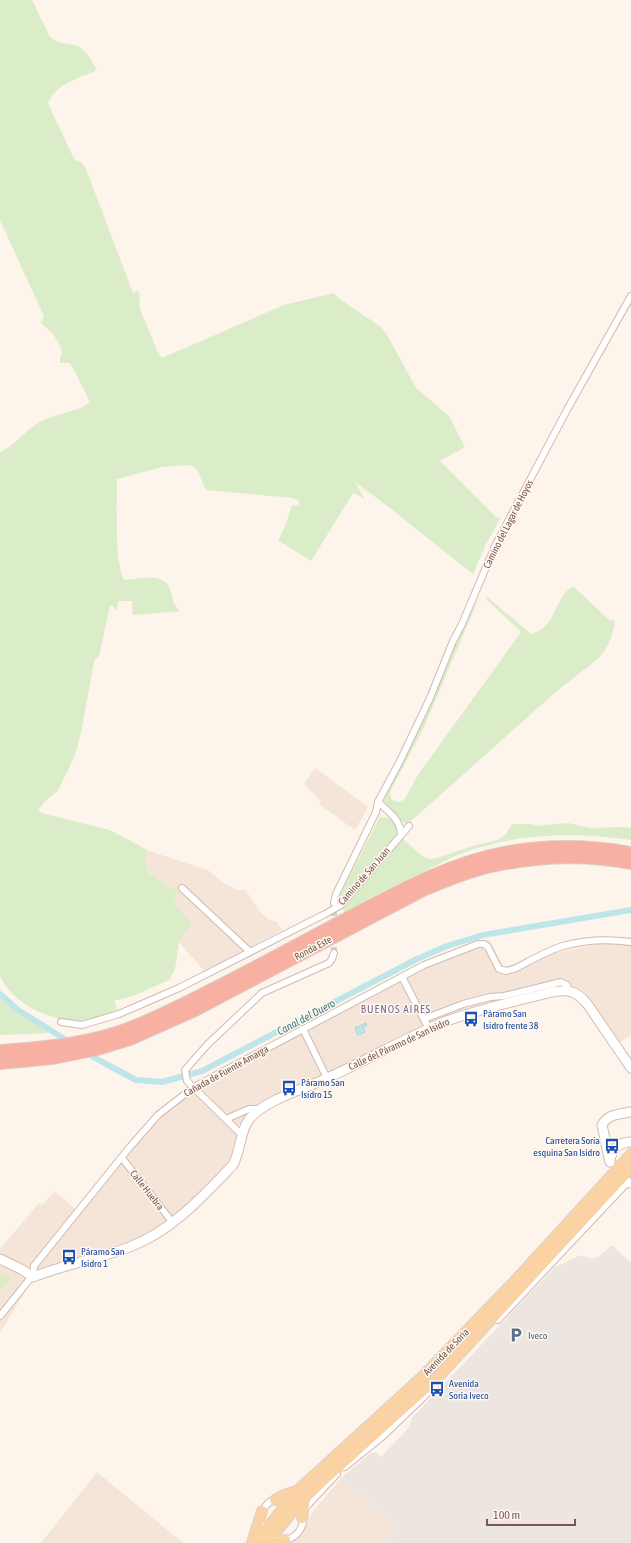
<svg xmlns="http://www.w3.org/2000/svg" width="631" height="1543" font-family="'Asap Condensed',sans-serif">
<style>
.residential{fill:#f5e5d9}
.industrial{fill:#ede5e0}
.green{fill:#daecc8}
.water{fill:#bee6e8;stroke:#a4d6d9}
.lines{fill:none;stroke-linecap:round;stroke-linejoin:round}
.canal{stroke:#bee6e8;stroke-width:6}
.street-tunnel{stroke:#dccdc4;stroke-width:6;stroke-dasharray:6 3;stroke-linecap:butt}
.street-casing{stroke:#d0baaf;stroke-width:8}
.secondary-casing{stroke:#d6bdaf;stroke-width:11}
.primary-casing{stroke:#d9d0cd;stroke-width:12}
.highway-casing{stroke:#d9d0cd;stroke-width:14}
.street{stroke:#fff;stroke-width:6}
.secondary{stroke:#fff;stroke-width:9}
.primary{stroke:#fbd2a4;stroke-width:10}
.highway{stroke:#f7b0a2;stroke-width:12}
.labels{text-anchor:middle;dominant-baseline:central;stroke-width:3;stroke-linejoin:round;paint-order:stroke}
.street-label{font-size:10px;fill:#79584d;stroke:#fff9f2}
.transit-label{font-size:10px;fill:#164399;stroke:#fff9f2;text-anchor:start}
.service-label{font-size:10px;fill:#4e5e75;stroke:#fff9f2;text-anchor:start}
.neighbourhood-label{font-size:11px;letter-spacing:1px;fill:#806694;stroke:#fff9f2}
.water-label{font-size:11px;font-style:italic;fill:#40797e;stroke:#fff9f2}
</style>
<rect width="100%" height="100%" fill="#fdf4eb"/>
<g class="residential">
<polygon points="315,768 368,807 355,830 319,804 321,801 304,784"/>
<polygon points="149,851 208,870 224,883 237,890 246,890 259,911 269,920 277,922 282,930 205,972 179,942 192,923 174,904 178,892 147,872 145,853"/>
<polygon points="631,937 631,1035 613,1047 580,1001 566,993 503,1008 444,1025 249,1116 242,1120 238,1127 238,1157 159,1234 63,1268 28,1283 30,1284 0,1333 0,1249 39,1203 42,1205 55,1191 76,1210 151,1124 200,1081 427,961 489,940 504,967 549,954"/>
<polygon points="97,1472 183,1543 41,1543"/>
<polygon points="340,1479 399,1526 388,1543 290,1543 302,1535 307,1519"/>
</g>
<polygon class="industrial" points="612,1245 631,1263 631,1543 388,1543 399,1526 340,1479 371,1453 375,1452 381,1457 410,1426 412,1418 554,1268 581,1255 592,1259 598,1257"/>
<g class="green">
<path d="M 0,0 L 32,0 L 50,37 C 59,44 64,43 74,45 C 86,48 92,61 97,70 C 80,78 55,84 48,103 L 74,159 L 82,163 L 86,169 L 133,293 L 138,290 C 141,297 138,304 141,312 L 159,355 L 162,358 L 284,305 L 334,293 L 338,298 L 381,327 L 387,335 L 416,388 L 449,416 L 465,447 L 440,461 L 497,518 L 501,517 L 486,544 L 473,574 L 386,505 L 355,482 L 365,500 L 360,496 L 353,493 L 311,561 L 278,540 L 284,529 L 292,505 L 299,506 L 299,501 L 293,498 L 206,490 L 198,471 L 191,465 L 162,467 L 117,479 C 117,498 114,569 125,580 C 141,579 166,571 171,592 C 173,601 173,605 180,611 L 133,615 L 132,601 L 118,601 L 117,609 L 116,611 L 113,606 L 110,605 L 99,656 L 96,658 L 94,662 L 81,733 L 75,755 L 58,791 L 46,800 L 38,810 L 42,813 L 109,830 L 129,840 L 149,851 L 145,853 L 147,872 L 178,892 L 174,904 L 192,923 L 179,942 L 175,969 L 169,980 L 133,996 L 114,1001 L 118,1012 C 106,1015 94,1020 82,1021 C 77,1022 72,1021 67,1020 C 40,1016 12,1001 0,976 L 0,452 C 15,446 26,429 40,422 C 56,413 77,413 90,402 L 73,368 L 69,363 L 60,363 L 60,358 L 62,353 L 61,348 L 54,335 L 41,323 L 44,317 L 43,314 L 0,220 Z"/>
<path d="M 573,586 L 609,620 L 615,621 C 613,636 608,648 598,659 L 558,690 L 411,821 L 406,824 L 403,822 L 384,801 L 384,799 L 414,738 L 458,639 L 481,593 L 424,727 L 391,790 L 390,794 L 392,800 L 398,802 L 404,800 L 418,775 L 521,632 L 487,600 L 486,596 L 531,634 C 551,629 553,612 562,597 C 564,593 569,589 573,586 Z"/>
<path d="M 380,817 C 390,817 402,823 397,835 L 345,898 L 340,895 Z"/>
<path d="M 568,823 L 590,828 L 621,827 L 631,828 L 631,840 C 574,832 514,833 460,854 C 444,860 429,870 413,877 C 390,888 365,899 344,915 L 343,904 L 402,838 L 422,856 L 429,859 L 437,858 L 476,845 L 498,840 L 506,834 L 512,824 L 531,824 L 535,826 Z"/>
<path d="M 0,998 C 12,1011 41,1021 48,1033 L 0,1035 Z"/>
<polygon points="0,1273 12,1278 0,1291"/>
</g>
<polygon class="water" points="366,1023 367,1025 363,1027 365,1032 358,1035 355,1028"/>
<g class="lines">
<g class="canal">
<polyline points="0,994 18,1010 71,1043"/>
<polyline points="85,1052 106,1064 136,1080 162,1082 202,1071 417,959 447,946 483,935 631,910"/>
</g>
<g class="street-tunnel">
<polyline points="334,925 334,904"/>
<polyline points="334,953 334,936"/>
</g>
<g class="street-casing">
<g id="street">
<path d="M 378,802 C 389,812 400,819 401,834"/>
<polyline points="182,888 250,952"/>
<polyline points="334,903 336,894 376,812 378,802 400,761 430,698 453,641 462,624 495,546 568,408 631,296"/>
<polyline points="402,977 429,1029"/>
<polyline points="424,1019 463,1004 490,997 504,996 553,984 561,982 567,985 568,991"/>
<polyline points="61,1022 82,1025 119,1014 179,988 325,914 341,905 409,826"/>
<polyline points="303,1029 327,1078"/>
<polyline points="226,1119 249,1109 258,1109"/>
<polyline points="242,1135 187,1081 185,1070 207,1045 262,993 329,963 332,959 334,953"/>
<polyline points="122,1158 173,1223"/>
<path d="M 0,1316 L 29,1280 L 33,1277 L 34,1266 L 129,1148 L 158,1115 L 194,1087 L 424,965 L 478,944 L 484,944 L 488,947 L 499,969 L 506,971 L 514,969 C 530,961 546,951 563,946 C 584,940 609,939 631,942"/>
<polyline points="498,1320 627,1183"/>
<polyline points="345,1467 382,1437 435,1386"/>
<circle cx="282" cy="1519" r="21"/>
<polyline points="304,1509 337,1474"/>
</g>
</g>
<g class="secondary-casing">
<g id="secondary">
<path d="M 610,1160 C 612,1149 620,1142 631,1142"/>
<path d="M 610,1162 L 602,1125 C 608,1114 620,1114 631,1112"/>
<polyline points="615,1176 620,1181 631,1183"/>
<path d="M 0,1259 L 21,1269 L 33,1277 C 65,1264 100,1259 132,1246 C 173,1230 203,1196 233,1165 C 241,1150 240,1129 251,1117 C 265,1101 303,1089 323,1080 C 364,1062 403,1039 444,1022 C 479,1009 516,1001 552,992 C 569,989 577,991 588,1005 L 631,1068"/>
</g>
</g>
<g class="primary-casing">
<g id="primary">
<polyline points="275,1500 284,1495 297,1491"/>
<polyline points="302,1518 305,1498"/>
<polyline points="252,1543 262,1511"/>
<polyline points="255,1543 297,1491 421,1378 512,1284 631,1154"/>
<polyline points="267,1543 297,1506 327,1477 440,1375 631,1168"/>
<polyline points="279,1543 285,1540"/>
</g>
</g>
<g class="highway-casing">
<g id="highway">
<path d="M 0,1051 C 45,1048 90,1044 133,1027 C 163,1015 192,1000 221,985 C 270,960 317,934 365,909 C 409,886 453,863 503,853 C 545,845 589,845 631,853"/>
<path d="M 0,1063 L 53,1058 L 97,1049 L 130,1039 L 195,1010 L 423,890 C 445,881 468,871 492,866 C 537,856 585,854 631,863"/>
</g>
</g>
<use href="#street" class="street"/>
<use href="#secondary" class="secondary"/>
<use href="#primary" class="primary"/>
<use href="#highway" class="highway"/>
</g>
<defs>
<g id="bus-bare" transform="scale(1.2)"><path d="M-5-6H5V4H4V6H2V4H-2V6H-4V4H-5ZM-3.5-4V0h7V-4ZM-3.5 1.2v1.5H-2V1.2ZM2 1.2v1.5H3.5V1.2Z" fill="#1a4fb4" stroke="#fff9f2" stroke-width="2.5" paint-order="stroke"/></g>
<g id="parking-bare" transform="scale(1.2)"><path d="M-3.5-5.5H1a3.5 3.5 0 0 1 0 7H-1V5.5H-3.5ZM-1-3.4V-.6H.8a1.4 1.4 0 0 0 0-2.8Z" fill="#5c6f8a" stroke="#fff9f2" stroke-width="2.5" paint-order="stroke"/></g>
</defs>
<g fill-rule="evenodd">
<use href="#bus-bare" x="471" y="1019"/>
<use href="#bus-bare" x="289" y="1088"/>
<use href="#bus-bare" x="612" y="1146"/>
<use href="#bus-bare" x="69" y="1257"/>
<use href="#parking-bare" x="516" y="1335"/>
<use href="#bus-bare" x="437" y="1389"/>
</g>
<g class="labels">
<g class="street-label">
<text transform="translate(508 524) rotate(-63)">Camino del Lagar de Hoyos</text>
<text transform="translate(364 876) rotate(-49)">Camino de San Juan</text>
<text transform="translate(313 948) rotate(-28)">Ronda Este</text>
<text transform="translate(399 1044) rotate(-25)">Calle del Páramo de San Isidro</text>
<text transform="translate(226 1071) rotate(-29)">Cañada de Fuente Amarga</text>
<text transform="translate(147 1190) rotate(52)">Calle Huebra</text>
<text transform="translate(446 1352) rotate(-46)">Avenida de Soria</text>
</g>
<g class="transit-label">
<text x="483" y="1013">Páramo San<tspan x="483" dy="12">Isidro frente 38</tspan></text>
<text x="301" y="1082">Páramo San<tspan x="301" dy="12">Isidro 15</tspan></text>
<text x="600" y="1140" text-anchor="end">Carretera Soria<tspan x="600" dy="12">esquina San Isidro</tspan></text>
<text x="81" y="1251">Páramo San<tspan x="81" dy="12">Isidro 1</tspan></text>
<text x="449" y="1383">Avenida<tspan x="449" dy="12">Soria Iveco</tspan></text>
</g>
<g class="service-label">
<text x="528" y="1335">Iveco</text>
</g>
<g class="neighbourhood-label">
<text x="396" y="1009">BUENOS AIRES</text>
</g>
<g class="water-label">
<text transform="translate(306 1017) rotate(-28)">Canal del Duero</text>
</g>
</g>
<path d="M487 1519v6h88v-6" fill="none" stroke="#79584d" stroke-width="2"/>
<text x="493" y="1519" font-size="12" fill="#79584d" stroke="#fff9f2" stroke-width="3" paint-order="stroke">100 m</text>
</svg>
